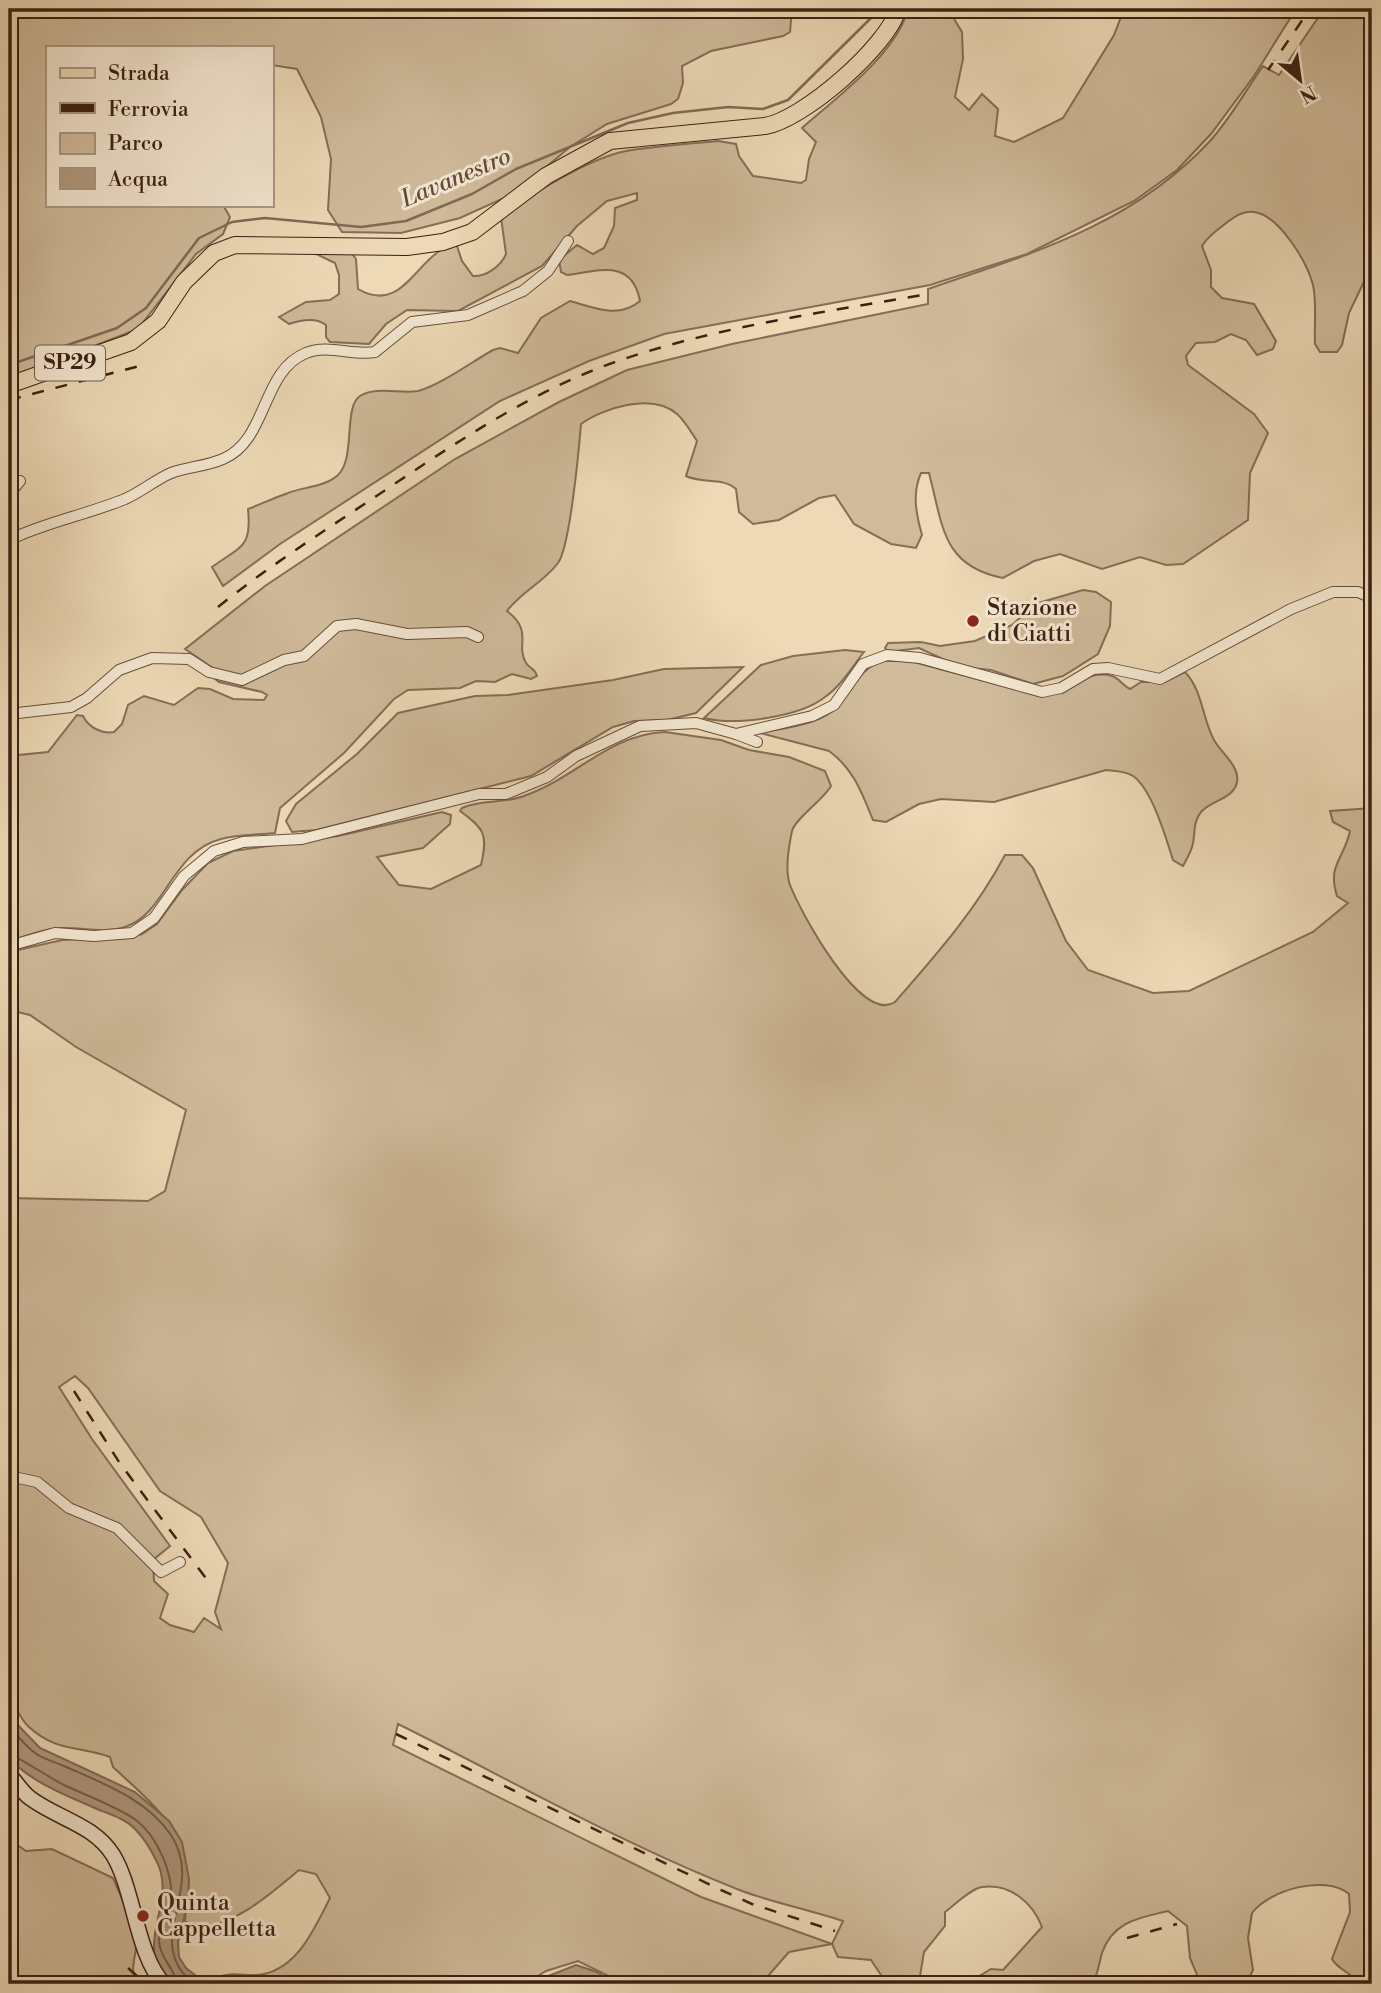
<svg xmlns="http://www.w3.org/2000/svg" width="1381" height="1993" font-family="'Libre Bodoni',serif">
<style>
.green{fill:#cfba9a;stroke:#856d56;stroke-width:2;fill-rule:evenodd}
.water{fill:#b09a7f;stroke:#816954;stroke-width:2}
.lines{fill:none;stroke-linecap:round;stroke-linejoin:round}
.shore{stroke:#765d49;stroke-width:2}
.stream{stroke:#816954;stroke-width:2.5}
.street-casing{stroke:#684e3c;stroke-width:12}
.secondary-casing{stroke:#3b2013;stroke-width:17}
.primary-casing{stroke:#3b2013;stroke-width:18}
.street{stroke:#f3e6d0;stroke-width:10}
.secondary{stroke:#f3e6d0;stroke-width:14}
.primary{stroke:#edd9b6;stroke-width:16}
.rail{stroke:#3b2013;stroke-width:2.5;stroke-dasharray:12 12;stroke-linecap:butt}
.poi-dot{fill:#8f2418;stroke:#f3e6d0;stroke-width:2.5}
.labels{text-anchor:middle;dominant-baseline:central;stroke-width:6;stroke-linejoin:round;paint-order:stroke}
.shield{fill:#f3e6d0;stroke:#725b4c;stroke-width:2}
.shield-label{font-size:21px;font-weight:bold;fill:#3b2013}
.poi-label{font-size:23px;fill:#3b2013;stroke:#f3e6d0;text-anchor:start}
.water-label{font-size:24px;font-style:italic;fill:#644b39;stroke:#f3e6d0}
</style>
<rect width="100%" height="100%" fill="#edd9b6"/>
<filter id="stains"><feTurbulence type="fractalNoise" baseFrequency=".00286" numOctaves="4"/><feColorMatrix values="0 0 0 0 .2 0 0 0 0 .09 0 0 0 0 .02 0 0 0 .5 -.17"/></filter>
<radialGradient id="worn" r=".72"><stop offset=".6" stop-color="#630" stop-opacity="0"/><stop offset="1" stop-color="#630" stop-opacity=".3"/></radialGradient>
<g class="green">
<polygon points="9,9 792,9 790,32 783,36 711,51 682,66 683,83 678,99 671,104 607,124 570,147 515,193 460,218 401,233 342,232 328,210 331,159 321,117 297,69 271,65 271,47 47,47 47,205 223,205 230,217 223,234 196,254 138,329 9,379"/>
<path d="M 908,9 L 948,9 L 962,32 L 963,59 L 955,97 L 969,110 L 982,94 L 998,109 L 995,136 L 1014,142 L 1063,118 L 1114,35 L 1123,12 L 1130,9 L 1296,9 L 1254,76 L 1211,134 L 1177,170 L 1134,201 L 1027,254 L 930,285 L 664,334 L 589,361 L 500,401 L 280,544 L 223,586 L 212,567 C 241,546 252,548 248,509 C 261,504 274,498 288,493 C 303,487 325,487 338,475 C 356,458 343,407 360,396 C 376,386 400,394 418,391 C 439,386 473,361 493,350 L 500,348 L 518,353 L 541,318 L 570,301 C 594,308 619,319 640,301 C 632,258 598,271 567,275 L 561,272 L 559,260 L 577,245 L 593,254 L 604,248 L 614,226 L 615,208 L 637,200 L 637,193 L 607,201 L 577,226 L 542,266 L 458,311 L 407,310 L 386,324 L 369,344 L 330,342 L 326,337 L 326,325 C 316,317 301,320 289,324 L 279,317 L 306,302 L 330,300 L 339,294 L 339,275 L 335,263 L 312,252 L 349,249 L 356,259 L 358,289 C 399,313 414,266 441,250 C 445,247 451,245 456,243 L 462,261 L 473,276 C 486,277 501,266 506,254 L 501,217 C 534,193 587,159 626,151 C 656,146 688,144 718,141 L 736,144 L 739,156 L 753,176 L 801,183 L 806,180 L 809,159 L 816,142 L 802,128 C 836,98 897,53 908,9 Z"/>
<path d="M 1324,9 L 1372,9 L 1372,265 L 1349,313 L 1342,345 L 1337,352 L 1320,352 L 1315,344 C 1314,325 1317,303 1313,285 C 1307,262 1279,215 1254,212 C 1243,210 1234,217 1225,224 C 1216,231 1208,236 1202,246 L 1211,270 L 1211,287 L 1222,298 L 1254,304 L 1276,341 L 1273,349 L 1257,355 L 1246,340 L 1231,334 L 1215,342 L 1196,343 L 1186,356 L 1188,365 L 1254,414 L 1268,433 L 1250,473 L 1248,520 L 1183,564 L 1166,565 L 1140,557 L 1102,569 L 1060,554 L 1034,561 L 1003,578 C 942,566 943,526 929,473 L 921,473 C 912,493 916,514 922,535 L 916,548 L 891,544 L 854,524 L 835,495 L 819,498 L 779,520 L 753,524 L 739,512 L 736,489 C 723,477 702,484 686,476 L 697,441 C 691,432 685,421 677,414 C 653,392 603,408 581,424 C 579,448 570,547 558,563 C 543,583 522,591 507,611 C 534,632 515,644 526,663 C 530,669 535,668 537,676 L 531,679 L 512,674 L 495,682 L 476,681 L 460,688 L 408,690 L 394,699 L 344,753 L 280,808 L 275,833 C 258,835 238,834 221,839 C 171,852 166,914 125,927 C 103,934 82,927 61,928 C 42,929 26,936 9,942 L 9,756 L 48,752 L 77,715 L 83,716 C 89,728 102,734 114,732 L 122,724 L 128,705 L 144,696 L 174,705 L 198,688 L 210,689 L 233,699 L 264,700 L 267,695 L 262,692 L 219,682 L 214,678 L 213,668 L 185,649 L 265,586 L 455,459 L 559,402 L 627,370 L 732,344 L 928,304 L 928,289 C 1033,253 1132,225 1210,141 C 1230,119 1246,90 1263,66 L 1279,75 Z"/>
<polygon points="1083,590 1096,592 1111,602 1110,626 1098,654 1063,676 1033,684 991,670 960,667 919,648 888,652 885,648 888,643 921,642 940,646 975,641 1012,625 1035,604"/>
<path d="M 845,650 L 864,652 C 852,667 841,686 825,697 C 800,717 735,726 704,718 L 761,665 L 793,656 Z"/>
<path d="M 884,661 L 910,661 L 1040,696 C 1070,695 1085,668 1112,676 C 1119,678 1122,685 1130,689 L 1141,682 L 1165,682 L 1185,672 C 1203,691 1202,718 1214,740 C 1221,753 1240,766 1237,782 C 1234,799 1211,800 1201,812 C 1192,823 1196,835 1192,847 C 1190,854 1186,860 1183,866 L 1173,860 C 1166,838 1152,789 1133,776 C 1126,771 1115,771 1106,770 L 994,802 L 941,799 L 919,804 L 886,822 L 873,820 C 862,793 853,768 829,751 L 760,733 C 784,728 821,725 838,706 C 855,688 858,668 884,661 Z"/>
<polygon points="743,667 696,713 667,720 634,721 613,727 531,776 316,830 292,832 286,821 296,804 357,754 398,713 475,696 508,695 613,680 664,669"/>
<path d="M 665,732 L 721,740 L 749,750 L 789,757 L 825,771 L 831,786 C 823,800 795,819 792,831 C 789,845 785,871 790,885 C 800,911 861,1025 895,1002 C 936,955 976,910 1005,855 L 1022,855 L 1033,868 L 1066,941 L 1088,970 L 1153,993 L 1189,991 L 1313,932 L 1348,903 L 1337,896 C 1327,865 1344,859 1350,831 L 1333,822 L 1330,811 L 1372,808 L 1372,1984 L 1358,1984 C 1352,1972 1339,1971 1332,1959 L 1350,1912 L 1349,1894 C 1325,1874 1269,1890 1252,1913 L 1248,1938 L 1253,1970 L 1246,1984 L 1195,1984 L 1198,1977 L 1190,1958 L 1187,1926 L 1168,1911 C 1139,1918 1113,1921 1102,1953 C 1099,1963 1098,1975 1092,1984 L 966,1984 L 991,1969 L 1003,1970 L 1042,1927 C 1033,1903 1010,1883 982,1887 C 970,1889 955,1905 945,1912 L 945,1926 L 924,1952 L 919,1982 L 915,1984 L 887,1984 L 871,1960 L 838,1957 L 832,1944 L 789,1952 L 761,1984 L 618,1984 L 615,1979 L 578,1961 L 546,1971 L 525,1984 L 217,1984 L 216,1978 C 232,1970 248,1978 264,1974 C 299,1966 315,1927 330,1898 L 316,1874 L 299,1870 C 268,1896 238,1923 197,1929 L 185,1921 C 186,1905 189,1888 187,1872 C 183,1825 145,1797 113,1767 L 110,1757 C 80,1746 55,1752 28,1726 C 20,1719 17,1707 9,1699 L 9,1198 L 148,1201 L 165,1191 L 186,1110 L 76,1047 L 30,1015 L 9,1010 L 9,952 L 62,940 L 131,937 L 142,934 L 157,924 L 182,890 L 208,863 L 233,851 L 338,836 L 442,812 L 451,815 L 450,824 L 423,848 L 377,857 L 399,885 L 431,889 L 481,865 C 488,835 485,829 460,811 L 462,808 C 483,799 503,804 524,796 C 574,779 610,734 665,732 ZM 75,1376 L 88,1388 L 160,1491 L 201,1517 L 228,1563 L 215,1612 L 221,1629 L 204,1618 L 194,1632 L 170,1625 L 160,1618 L 168,1594 L 154,1581 L 153,1560 L 170,1546 L 92,1439 L 59,1387 ZM 398,1724 C 511,1780 624,1845 742,1891 C 775,1903 810,1910 843,1921 L 832,1944 L 701,1897 L 393,1745 Z"/>
<path d="M 9,1831 L 16,1844 L 26,1851 L 52,1849 L 113,1878 C 121,1898 136,1925 136,1947 C 135,1961 129,1971 138,1984 L 9,1984 Z"/>
</g>
<g class="water">
<path d="M 9,1716 L 40,1748 L 135,1792 L 169,1821 L 182,1842 L 189,1879 L 188,1902 L 178,1942 L 179,1957 L 186,1968 L 206,1984 L 174,1984 C 127,1949 180,1904 156,1860 C 151,1850 143,1837 135,1829 C 126,1819 109,1814 97,1809 C 66,1795 32,1783 9,1758 Z"/>
<polygon points="576,1965 597,1972 615,1984 528,1984"/>
</g>
<g class="lines">
<g class="shore">
<path d="M 9,1726 C 17,1735 25,1746 35,1753 C 43,1759 55,1762 64,1766 C 102,1783 147,1799 171,1835 C 207,1891 140,1940 194,1984"/>
<path d="M 9,1754 C 14,1754 53,1780 64,1785 C 87,1796 114,1805 136,1820 C 157,1836 174,1874 171,1901 C 169,1914 158,1928 159,1941 C 160,1959 176,1970 177,1984"/>
</g>
<polyline class="stream" points="9,365 117,328 146,308 199,238 232,222 265,218 361,227 406,221 472,194 516,169 628,123 673,113 728,107 763,109 788,100 872,17 874,9"/>
<g class="street-casing">
<g id="street">
<polyline points="9,494 20,481"/>
<path d="M 9,540 C 46,522 86,515 125,499 C 141,492 155,480 171,473 C 188,467 207,466 223,459 C 268,440 261,371 306,353 C 328,344 353,356 375,352 L 412,322 L 468,315 L 523,291 L 548,271 L 568,241"/>
<polyline points="9,714 71,707 87,698 119,670 152,658 189,659 209,672 242,680 284,660 304,656 337,626 356,624 407,634 467,632 478,637"/>
<polyline points="736,734 757,742"/>
<polyline points="9,946 55,933 94,936 132,933 154,918 184,876 214,851 243,842 302,839 479,794 506,794 547,777 576,756 640,726 696,723 736,734 812,716 834,705 863,664 887,655 920,658 1042,692 1061,688 1093,669 1108,668 1160,679 1291,609 1333,592 1358,592 1372,598"/>
<polyline points="9,1476 37,1482 69,1508 117,1528 161,1572 180,1562"/>
</g>
</g>
<g class="secondary-casing">
<path id="secondary" d="M 9,1774 C 16,1782 22,1792 30,1798 C 58,1819 93,1824 113,1855 C 134,1889 137,1957 164,1984"/>
</g>
<g class="primary-casing">
<path id="primary" d="M 9,385 L 131,342 L 158,321 L 184,282 L 214,253 L 235,245 L 407,247 L 443,242 L 472,232 L 546,176 L 610,141 L 765,126 C 803,120 888,46 898,9"/>
</g>
<use href="#street" class="street"/>
<use href="#secondary" class="secondary"/>
<use href="#primary" class="primary"/>
<g class="rail">
<polyline points="1268,70 1310,9"/>
<polyline points="9,400 147,364"/>
<path d="M 218,607 C 269,566 324,531 378,495 C 454,444 531,391 618,361 C 716,327 820,313 922,295"/>
<polyline points="74,1391 119,1462 211,1585"/>
<polyline points="396,1734 721,1890 752,1904 835,1931"/>
<polyline points="1127,1938 1177,1924"/>
<polyline points="128,1968 146,1984"/>
</g>
</g>
<g class="poi-dot">
<circle cx="973" cy="621" r="7"/>
<circle cx="143" cy="1916" r="7"/>
</g>
<g class="labels">
<rect class="shield" x="35" y="345.5" width="70" height="35" rx="5"/>
<g class="shield-label">
<text x="70" y="363">SP29</text>
</g>
<g class="poi-label">
<text x="987" y="608">Stazione<tspan x="987" dy="26">di Ciatti</tspan></text>
<text x="157" y="1903">Quinta<tspan x="157" dy="26">Cappelletta</tspan></text>
</g>
<g class="water-label">
<text transform="translate(456 178) rotate(-23)">Lavanestro</text>
</g>
</g>
<rect width="1381" height="1993" fill="none" stroke="#edd9b6" stroke-width="35"/>
<rect x="10" y="10" width="1360" height="1972" fill="none" stroke="#3b2013" stroke-width="3.5"/>
<rect x="18" y="18" width="1346" height="1958" fill="none" stroke="#3b2013" stroke-width="2"/>
<rect x="46" y="46" width="228" height="161" fill="#f3e6d0" stroke="#a99784" stroke-width="2"/>
<rect x="60" y="68" width="35" height="10" fill="#edd9b6" stroke="#a99784" stroke-width="2"/>
<text x="108" y="80" font-size="21" fill="#3b2013">Strada</text>
<rect x="60" y="103" width="35" height="10" fill="#3b2013" stroke="#a99784" stroke-width="2"/>
<text x="108" y="116" font-size="21" fill="#3b2013">Ferrovia</text>
<rect x="60" y="133" width="35" height="21" fill="#cfba9a" stroke="#a99784" stroke-width="2"/>
<text x="108" y="150" font-size="21" fill="#3b2013">Parco</text>
<rect x="60" y="168" width="35" height="21" fill="#b09a7f" stroke="#a99784" stroke-width="2"/>
<text x="108" y="186" font-size="21" fill="#3b2013">Acqua</text>
<g transform="translate(1300 80) rotate(151)" stroke="#f3e6d0" stroke-width="5" paint-order="stroke">
<path d="M0-5L12 26L0 18L-12 26Z" fill="#3b2013"/>
<text y="-10" font-size="19" font-weight="bold" text-anchor="middle" fill="#3b2013">N</text>
</g>
<rect width="100%" height="100%" filter="url(#stains)"/>
<rect width="100%" height="100%" fill="url(#worn)"/>
</svg>
